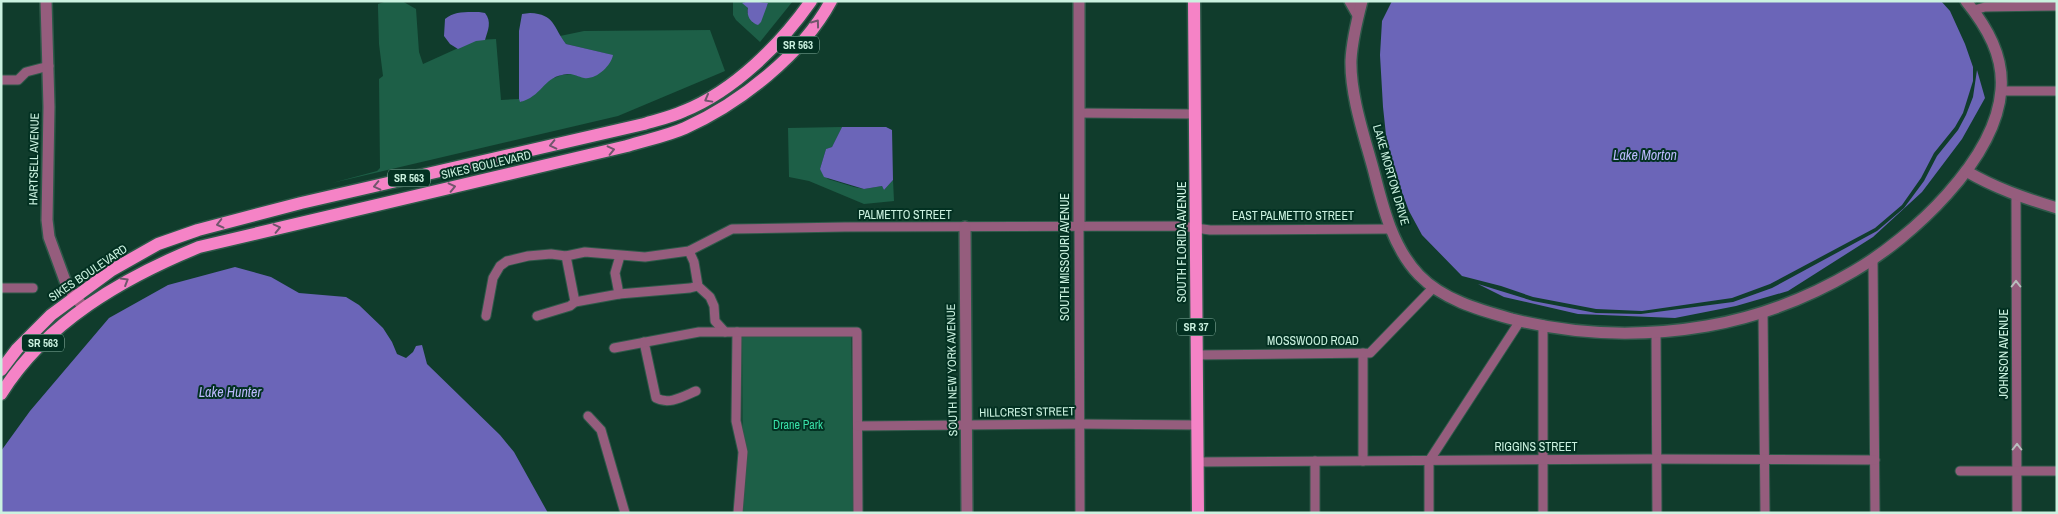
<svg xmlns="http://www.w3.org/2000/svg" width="2058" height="514" font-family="'Archivo Narrow',sans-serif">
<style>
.green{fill:#1d5f47}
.water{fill:#6b65b8}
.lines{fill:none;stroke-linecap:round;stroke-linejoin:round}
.minor-casing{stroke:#2e5949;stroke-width:11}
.tertiary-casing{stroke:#2e5949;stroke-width:14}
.primary-casing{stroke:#2e5949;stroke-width:15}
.minor{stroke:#955d7d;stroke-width:9}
.tertiary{stroke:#955d7d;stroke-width:11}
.primary{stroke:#f583c6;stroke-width:12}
.oneway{stroke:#70566c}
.oneway2{stroke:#b8bebd}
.labels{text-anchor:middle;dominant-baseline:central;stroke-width:4;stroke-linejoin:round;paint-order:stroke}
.shield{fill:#033122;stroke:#8fb8a7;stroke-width:1}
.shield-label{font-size:11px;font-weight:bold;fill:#cbf2e0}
.street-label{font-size:12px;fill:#cbf2e0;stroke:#033122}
.park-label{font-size:12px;fill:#38e0a7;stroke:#033122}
.water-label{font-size:14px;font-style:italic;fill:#bbb9fc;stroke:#033122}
</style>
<rect width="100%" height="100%" fill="#103c2c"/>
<g class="green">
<polygon points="387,1 402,1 416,9 419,52 423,64 476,40 496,39 501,100 519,99 521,102 551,79 562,75 571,74 608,54 566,44 560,36 584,31 710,30 725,71 618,116 332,183 377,171 380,168 379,79 383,76 379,44 378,8 378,4"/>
<polygon points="733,1 749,1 744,2 748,8 747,12 753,23 768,4 760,1 793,1 760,42 736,20 733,15"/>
<polygon points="842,127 832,147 826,149 820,169 828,179 854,187 864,189 882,186 884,190 893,180 894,201 864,204 809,181 789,177 788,128"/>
<polygon points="851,335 855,513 743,513 742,336"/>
</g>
<g class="water">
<path d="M 749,1 L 768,3 L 761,22 L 758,25 C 751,23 746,16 748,8 L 742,3 Z"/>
<polygon points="1392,1 1941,1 1950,11 1965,44 1973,67 1973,81 1963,113 1955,127 1934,153 1921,178 1902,205 1875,228 1770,284 1732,298 1642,311 1596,309 1533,297 1501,286 1462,276 1422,235 1409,211 1393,168 1386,135 1383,107 1380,55 1382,21"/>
<path d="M 479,12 L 485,13 C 492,22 488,30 485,40 L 476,41 L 458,49 L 450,44 L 444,36 L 445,19 C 454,11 467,12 479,12 Z"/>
<path d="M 530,13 C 555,14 553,27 566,44 L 613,55 C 611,66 596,80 584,78 C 576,76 572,72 562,75 C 544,78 541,97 520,102 L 519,99 L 519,31 L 522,14 Z"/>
<polygon points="1977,70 1985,98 1962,139 1922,192 1873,237 1788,291 1736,306 1675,318 1578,314 1504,297 1478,284 1533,301 1596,313 1641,314 1733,302 1772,288 1877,231 1904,208 1924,181 1937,156 1958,130 1966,115 1973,97"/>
<polygon points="842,127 886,127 892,130 893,180 884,190 882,186 864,189 824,177 820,169 826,149 832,147"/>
<polygon points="235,267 271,277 299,293 346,297 359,305 383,328 392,342 397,354 406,358 413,352 416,346 422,345 427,364 500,435 514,452 548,513 1,513 1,451 30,411 109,318 168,285"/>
</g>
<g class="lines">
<g class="minor-casing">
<g id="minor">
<polyline points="1974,10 1985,7 2057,6"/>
<polyline points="1,80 18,80 26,72 49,66"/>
<polyline points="2001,91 2057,91"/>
<polyline points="1079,113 1195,114"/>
<polyline points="2016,196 2017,513"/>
<polyline points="1079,227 1080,513"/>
<polyline points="689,251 694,262 698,286 710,297 714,306 715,321 725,332"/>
<polyline points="566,256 575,302"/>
<polyline points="1873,259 1875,513"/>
<polyline points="1,288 33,288"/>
<polyline points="619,294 615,273 620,256"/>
<polyline points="1763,312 1765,513"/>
<polyline points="486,316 493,278 500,266 507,261 528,256 551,254 566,256 585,252 645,257 689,251 732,229 845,227 1181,226 1210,230 1391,229"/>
<polyline points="537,316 570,306 575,302 619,294 690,288 698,286"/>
<polyline points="1543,325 1543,513"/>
<polyline points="737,332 736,421 743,452 738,513"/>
<polyline points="1656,332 1657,513"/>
<path d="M 644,342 L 656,398 C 669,405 682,397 696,391"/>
<polyline points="614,348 699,332 857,332 858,513"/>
<polyline points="1363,353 1363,461"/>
<polyline points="1196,355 1370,353 1433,288"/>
<polyline points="588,416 601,430 625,513"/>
<polyline points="858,426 1079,424 1197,425"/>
<polyline points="1315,461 1315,513"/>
<polyline points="1197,462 1648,459 1875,460"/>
<polyline points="1960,471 2057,471"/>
<polyline points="1429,513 1429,461 1520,321"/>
</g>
</g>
<g class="tertiary-casing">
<g id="tertiary">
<polyline points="46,1 49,107 47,220 49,237 67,286 84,308"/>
<polyline points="1079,1 1079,227"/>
<polyline points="1350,1 1358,15"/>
<path d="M 1362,1 C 1357,20 1352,41 1351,60 C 1350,96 1365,138 1374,172 C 1383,208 1393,248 1419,275 C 1443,300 1480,310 1512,319 C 1575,335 1643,337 1707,326 C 1758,317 1810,297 1854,271 C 1911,238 1996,160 2001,90 C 2004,56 1987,27 1966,1"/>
<path d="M 1966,171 C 1995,188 2024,198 2057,208"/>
<polyline points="965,227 967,513"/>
</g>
</g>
<g class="primary-casing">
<g id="primary">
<polyline points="1194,1 1198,513"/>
<path d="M 1,370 L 17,349 L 51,315 L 112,270 L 158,244 L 198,230 L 301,203 L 644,124 C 657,120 671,117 684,111 C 734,91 781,44 811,1"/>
<path d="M 1,394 C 46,322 123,278 199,247 L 627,146 C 646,140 667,136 685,128 C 740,103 802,55 831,1"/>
</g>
</g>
<use href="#minor" class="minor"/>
<use href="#tertiary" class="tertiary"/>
<use href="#primary" class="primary"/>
</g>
<defs><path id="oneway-chevron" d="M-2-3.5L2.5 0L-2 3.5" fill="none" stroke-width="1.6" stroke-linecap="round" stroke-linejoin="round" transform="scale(1.25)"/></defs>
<g class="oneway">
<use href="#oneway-chevron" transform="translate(816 23) rotate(-54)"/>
<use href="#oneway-chevron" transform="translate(708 99) rotate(151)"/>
<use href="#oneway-chevron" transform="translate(553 145) rotate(167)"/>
<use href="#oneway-chevron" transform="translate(611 150) rotate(-13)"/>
<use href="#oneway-chevron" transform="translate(377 186) rotate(167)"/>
<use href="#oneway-chevron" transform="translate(452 187) rotate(-13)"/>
<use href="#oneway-chevron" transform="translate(220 224) rotate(166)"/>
<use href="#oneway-chevron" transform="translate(277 228) rotate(-13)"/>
<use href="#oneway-chevron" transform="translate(125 281) rotate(-31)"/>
</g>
<g class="oneway2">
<use href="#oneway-chevron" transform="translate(2016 284) rotate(-90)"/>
<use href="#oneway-chevron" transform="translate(2017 447) rotate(-90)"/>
</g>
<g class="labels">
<g class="shield">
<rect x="777" y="36.5" width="42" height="17" rx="4"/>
<rect x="388" y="169.5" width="42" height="17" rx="4"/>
<rect x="1177" y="318.5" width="38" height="17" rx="4"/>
<rect x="22" y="334.5" width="42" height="17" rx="4"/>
</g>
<g class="shield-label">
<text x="798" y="45">SR 563</text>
<text x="409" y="178">SR 563</text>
<text x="1196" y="327">SR 37</text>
<text x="43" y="343">SR 563</text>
</g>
<g class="street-label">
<text transform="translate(34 159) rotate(-89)">HARTSELL AVENUE</text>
<text transform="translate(486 165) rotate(-13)">SIKES BOULEVARD</text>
<text transform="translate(1391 175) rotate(74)">LAKE MORTON DRIVE</text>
<text x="905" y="215">PALMETTO STREET</text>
<text x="1293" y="216">EAST PALMETTO STREET</text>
<text transform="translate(1182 242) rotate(-90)">SOUTH FLORIDA AVENUE</text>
<text transform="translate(1065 257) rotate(-90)">SOUTH MISSOURI AVENUE</text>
<text transform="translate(88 273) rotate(-34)">SIKES BOULEVARD</text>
<text x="1313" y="341">MOSSWOOD ROAD</text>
<text transform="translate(2004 354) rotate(-90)">JOHNSON AVENUE</text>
<text transform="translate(952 370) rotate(-91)">SOUTH NEW YORK AVENUE</text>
<text transform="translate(1027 412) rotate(-1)">HILLCREST STREET</text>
<text x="1536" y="447">RIGGINS STREET</text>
</g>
<g class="park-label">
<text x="798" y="425">Drane Park</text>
</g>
<g class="water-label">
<text x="1645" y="155">Lake Morton</text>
<text x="230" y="392">Lake Hunter</text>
</g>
</g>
<rect width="2058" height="514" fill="none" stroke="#cbf2e0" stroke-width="5"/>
</svg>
